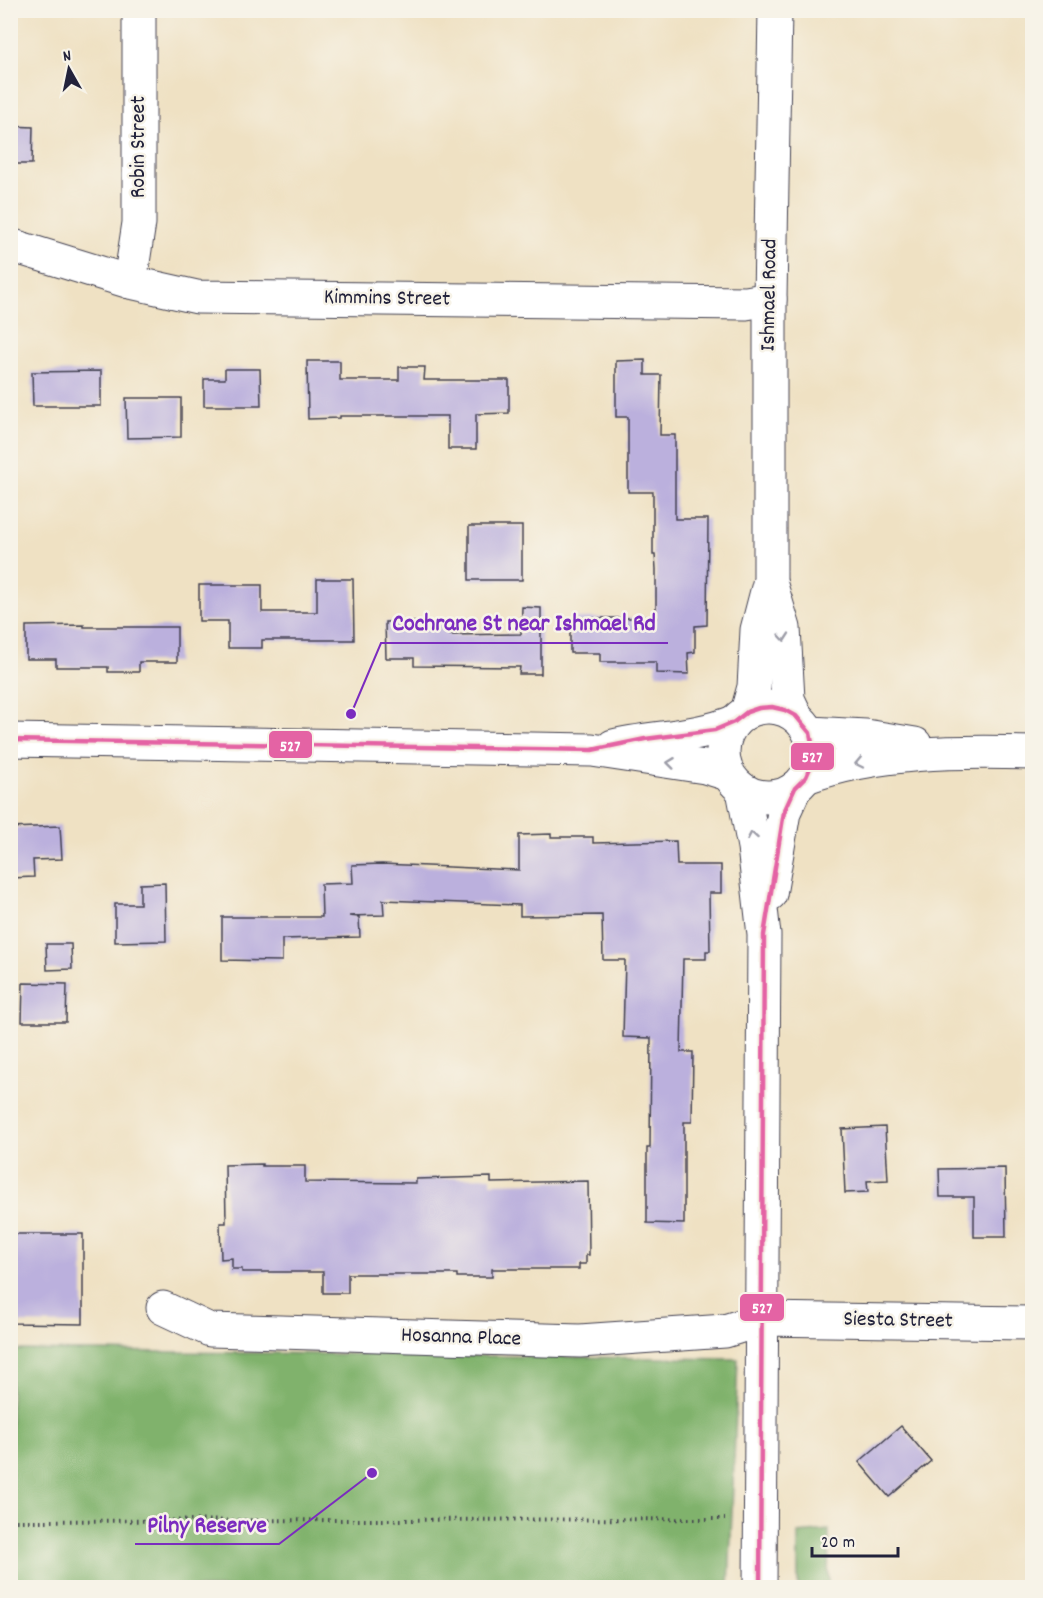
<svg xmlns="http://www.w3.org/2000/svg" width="1043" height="1598" font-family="Dekko,sans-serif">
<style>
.forest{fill:#80b26c;stroke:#516a54;stroke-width:1.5}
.building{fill:#bbb0dd}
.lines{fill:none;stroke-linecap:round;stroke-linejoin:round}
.minor-casing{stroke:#413f4f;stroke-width:35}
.path{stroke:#413f4f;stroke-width:4;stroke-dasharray:1.5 4.5;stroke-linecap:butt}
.minor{stroke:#fff;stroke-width:33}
.bus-1-casing{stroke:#f7f3e8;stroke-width:9}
.bus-1{stroke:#e463a4;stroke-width:4.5}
.oneway{stroke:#9c9ca7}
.labels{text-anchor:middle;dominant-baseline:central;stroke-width:5;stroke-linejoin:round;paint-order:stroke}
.street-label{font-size:22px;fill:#22223b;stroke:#f7f3e8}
.leader{fill:none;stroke:#7b2cbf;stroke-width:2}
.callout-dot{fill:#7b2cbf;stroke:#f7f3e8;stroke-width:2}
.callout-label{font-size:24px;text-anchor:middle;font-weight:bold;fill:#7b2cbf;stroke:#f7f3e8;stroke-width:5;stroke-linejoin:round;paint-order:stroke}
.line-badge{stroke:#f7f3e8;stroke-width:2}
.badge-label{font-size:16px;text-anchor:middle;font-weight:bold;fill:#fff}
</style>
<rect width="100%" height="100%" fill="#f7f3e8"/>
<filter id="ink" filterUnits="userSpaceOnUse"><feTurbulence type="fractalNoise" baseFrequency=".0167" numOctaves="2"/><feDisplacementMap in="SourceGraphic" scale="12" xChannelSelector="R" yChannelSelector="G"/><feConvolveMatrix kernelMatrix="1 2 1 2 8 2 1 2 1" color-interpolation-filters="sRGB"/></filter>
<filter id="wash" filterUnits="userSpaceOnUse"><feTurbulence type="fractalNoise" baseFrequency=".008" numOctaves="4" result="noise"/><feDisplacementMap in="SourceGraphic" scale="24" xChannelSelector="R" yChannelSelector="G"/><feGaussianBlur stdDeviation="1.35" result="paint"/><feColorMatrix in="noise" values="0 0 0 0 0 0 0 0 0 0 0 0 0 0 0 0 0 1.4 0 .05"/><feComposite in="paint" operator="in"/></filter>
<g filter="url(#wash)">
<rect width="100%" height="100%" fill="#efe1c3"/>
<g class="forest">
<polygon points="11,1350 738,1359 729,1587 11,1588"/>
<polygon points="829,1530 828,1587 798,1587 798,1533"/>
</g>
<g id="blocks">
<g class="building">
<polygon points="10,126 33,127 32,164 10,164"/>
<polygon points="645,360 645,375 661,375 660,435 675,435 675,519 708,519 707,625 695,626 695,652 688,653 689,674 656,673 656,662 600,662 600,653 570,653 570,618 656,618 656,569 655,555 653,555 653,492 628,492 628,417 616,417 616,361"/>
<polygon points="307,361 340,361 340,380 399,380 399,367 425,367 424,380 509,380 509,413 476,414 476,449 448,449 448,416 340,416 340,418 308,419"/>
<polygon points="225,369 260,369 261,406 204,406 204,379 225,379"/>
<polygon points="101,371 101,406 33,406 32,372"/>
<polygon points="126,398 181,398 181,437 127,438"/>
<rect x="469" y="526" width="53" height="54"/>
<polygon points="317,579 353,579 354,640 262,640 262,648 228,648 228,621 199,621 199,585 262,585 262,612 317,612"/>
<polygon points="522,607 541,608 541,674 519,674 520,667 414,666 414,658 386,658 385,622 450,622 450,635 521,634"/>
<polygon points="84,625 84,627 177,627 177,662 139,662 139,672 108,672 108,667 56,667 56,659 26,659 26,626"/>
<polygon points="60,826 62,859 33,860 34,877 10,878 10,828"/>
<polygon points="551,834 551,837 593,837 593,843 676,841 677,865 721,865 721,893 709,893 710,951 706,951 706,959 683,959 681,1052 693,1052 692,1122 684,1122 684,1224 647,1223 647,1148 650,1148 651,1038 623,1037 625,960 603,960 602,915 520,916 520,905 383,900 384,915 349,916 359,917 360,937 282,939 282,961 222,960 222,917 322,917 321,884 353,883 352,865 382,864 519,870 519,835"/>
<polygon points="165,883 166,941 115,942 115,904 140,904 140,884"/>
<polygon points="46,944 71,944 72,969 47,970"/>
<polygon points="23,983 67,984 66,1022 22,1022"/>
<polygon points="885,1127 888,1180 867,1181 868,1192 845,1193 842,1129"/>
<polygon points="262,1164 262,1166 305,1166 305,1182 416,1183 416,1179 491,1177 491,1183 588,1181 589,1255 586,1255 586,1264 579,1264 579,1269 492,1269 492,1277 457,1277 457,1274 348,1274 348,1293 323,1293 323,1272 242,1272 242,1269 232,1269 232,1258 221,1259 220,1223 226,1223 225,1165"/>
<polygon points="1005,1168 1006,1237 974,1237 974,1197 940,1197 939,1169"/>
<polygon points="10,1234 83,1234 83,1324 10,1323"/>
<polygon points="901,1426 931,1461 889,1497 859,1462"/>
</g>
</g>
</g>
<g filter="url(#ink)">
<use href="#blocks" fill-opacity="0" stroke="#413f4f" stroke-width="1.5"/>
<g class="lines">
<g class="minor-casing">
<g id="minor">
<polyline points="10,245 130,282 197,297 746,303 770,299"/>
<polyline points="130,282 139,223 139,10"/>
<polyline points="770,582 784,628 788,699 796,716"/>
<circle cx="768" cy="752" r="45"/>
<polyline points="747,712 754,687 757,630 770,580 770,299 775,10"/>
<polyline points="810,733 866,736 915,744"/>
<polyline points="10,740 592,750 705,767 728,774"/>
<path d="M 613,746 C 653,737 697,737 734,722"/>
<path d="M 806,777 C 878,751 957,751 1032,753"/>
<polyline points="743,790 754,847 764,935 760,1588"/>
<polyline points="770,894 784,812 795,788"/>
<polyline points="163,1308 210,1330 580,1341 725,1331 763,1319 1032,1323"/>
</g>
</g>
<polyline class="path" points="10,1521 725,1519"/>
<use href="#minor" class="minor"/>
<g class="bus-1-casing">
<polyline id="bus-1" points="10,740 592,750 645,739 715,730 734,722 747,712 759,708 772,707 785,710 796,716 810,733 813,748 812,763 806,777 795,788 784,812 764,935 760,1588"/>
</g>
<use href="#bus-1" class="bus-1"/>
</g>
<defs><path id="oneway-chevron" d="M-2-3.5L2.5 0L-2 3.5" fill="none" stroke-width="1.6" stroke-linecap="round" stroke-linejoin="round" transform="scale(1.5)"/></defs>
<g class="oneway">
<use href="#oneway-chevron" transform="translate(784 637) rotate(85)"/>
<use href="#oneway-chevron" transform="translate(671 763) rotate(-173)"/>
<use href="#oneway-chevron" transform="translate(859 763) rotate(168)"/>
<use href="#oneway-chevron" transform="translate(752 836) rotate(-100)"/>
</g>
</g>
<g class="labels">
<g class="street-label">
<text transform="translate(139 147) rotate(-90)">Robin Street</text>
<text transform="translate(770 295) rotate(-89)">Ishmael Road</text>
<text transform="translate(387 299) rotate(1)">Kimmins Street</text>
<text transform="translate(898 1321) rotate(1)">Siesta Street</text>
<text transform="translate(461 1338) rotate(2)">Hosanna Place</text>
</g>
</g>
<path class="leader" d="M351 714L381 643H668M372 1473L279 1544H135"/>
<g class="callout-dot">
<circle cx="351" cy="714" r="6"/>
<circle cx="372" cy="1473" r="6"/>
</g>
<g class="callout-label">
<text x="524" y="630">Cochrane St near Ishmael Rd</text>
<text x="207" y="1532">Pilny Reserve</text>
</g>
<g class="line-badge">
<rect x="268" y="730" width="45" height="29" rx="6" fill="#e463a4"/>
<rect x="790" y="742" width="45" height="29" rx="6" fill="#e463a4"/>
<rect x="739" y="1293" width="46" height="29" rx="6" fill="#e463a4"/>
</g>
<g class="badge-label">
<text x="290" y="751">527</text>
<text x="812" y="762">527</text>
<text x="762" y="1313">527</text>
</g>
<rect width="1043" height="1598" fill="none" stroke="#f7f3e8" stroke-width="36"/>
<g transform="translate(69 69) rotate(351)" stroke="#f7f3e8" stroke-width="4.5" paint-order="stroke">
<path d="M0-4.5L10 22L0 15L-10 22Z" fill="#22223b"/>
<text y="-9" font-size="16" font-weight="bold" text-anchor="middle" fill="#22223b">N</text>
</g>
<path d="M812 1547v9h86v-9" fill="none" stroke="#22223b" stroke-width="3"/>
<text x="821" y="1547" font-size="18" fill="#22223b" stroke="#f7f3e8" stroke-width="4.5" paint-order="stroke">20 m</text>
</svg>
